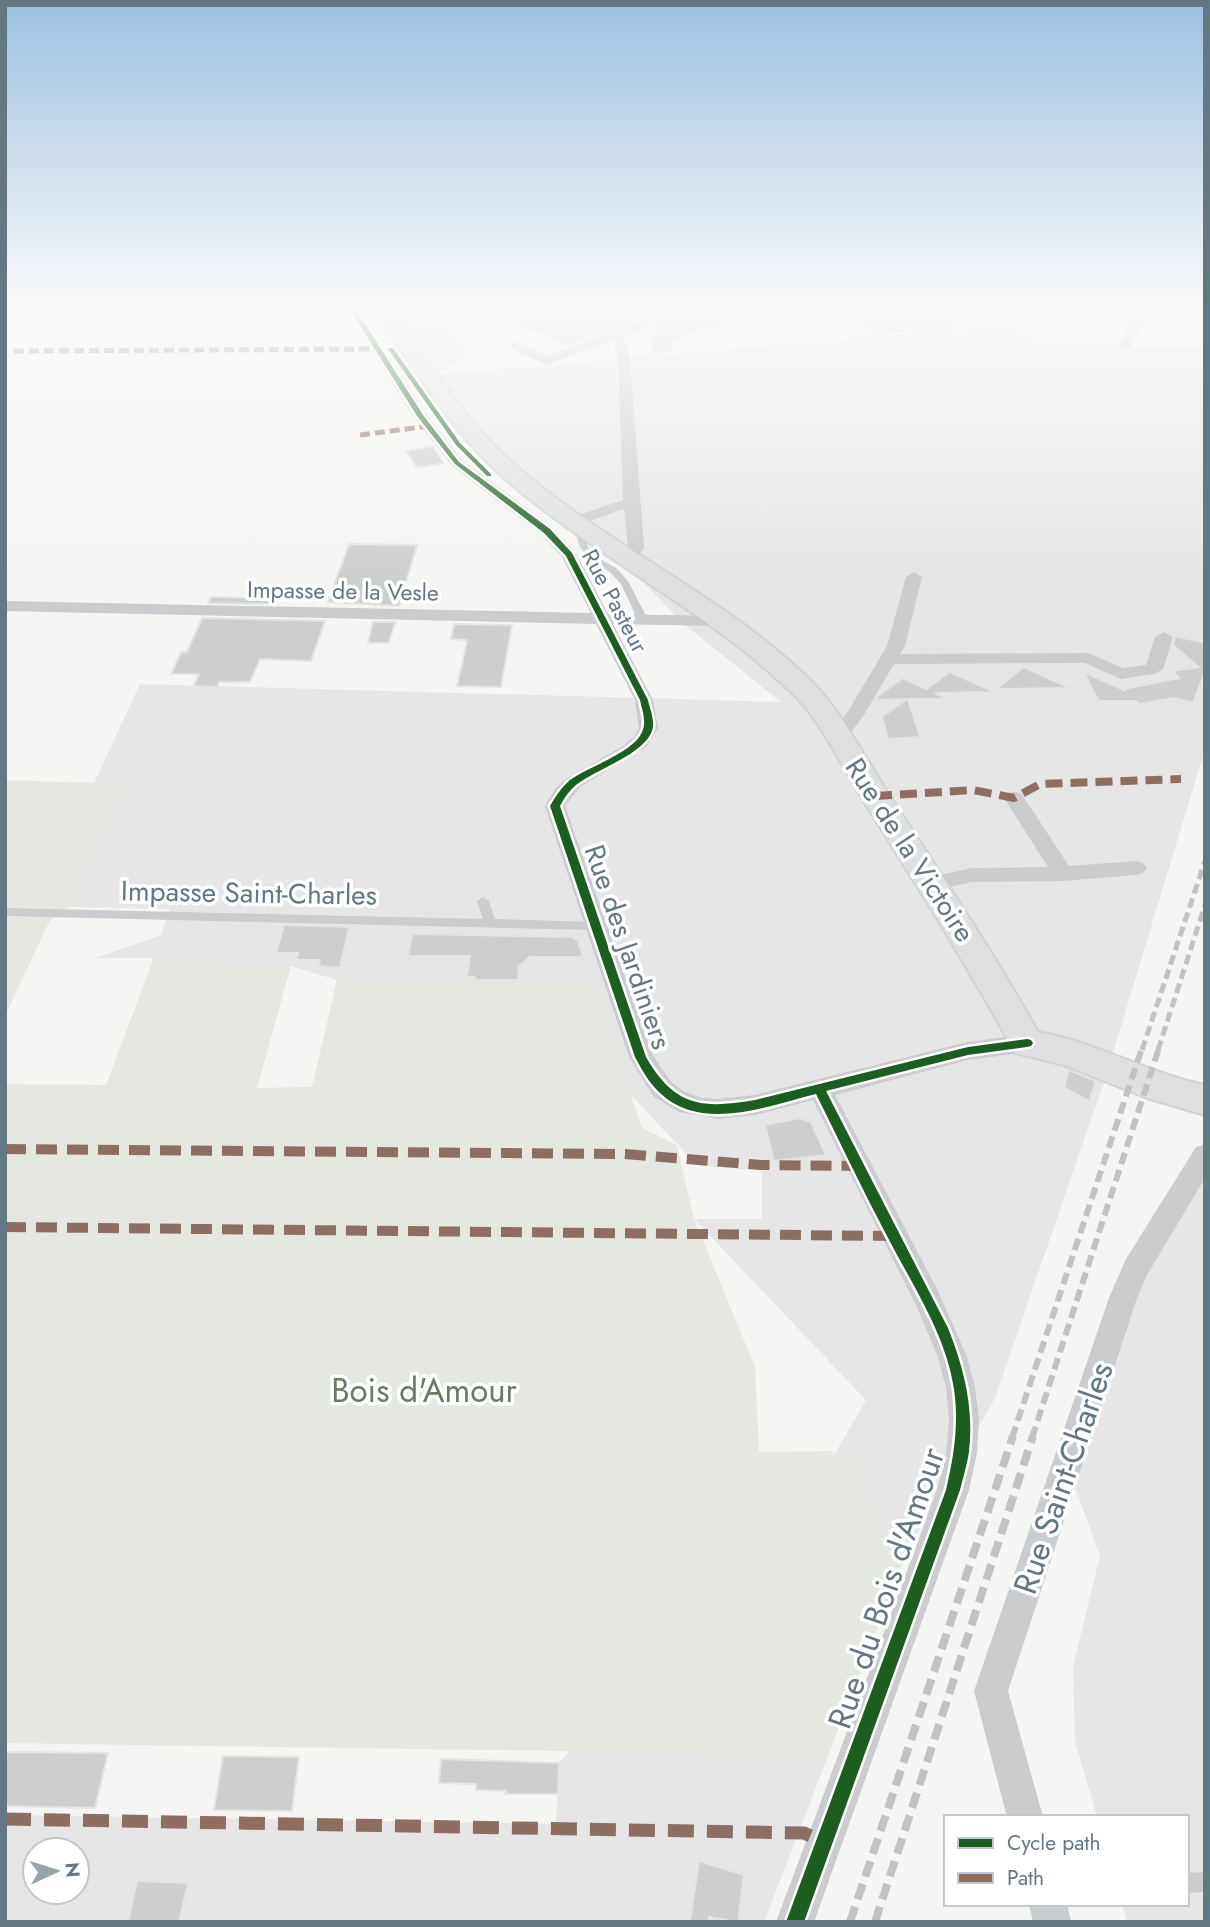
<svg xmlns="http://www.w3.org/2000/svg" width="1210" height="1927" font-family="Jost,sans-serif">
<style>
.built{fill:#e5e6e5;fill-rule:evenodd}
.green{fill:#e4e8e1}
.building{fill:#cdcece;stroke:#e4e4e3;stroke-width:2}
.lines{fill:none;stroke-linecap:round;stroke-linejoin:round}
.secondary-casing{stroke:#d2d3d4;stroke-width:4}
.lane{fill:#cacccd;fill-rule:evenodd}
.street{fill:#cacccd;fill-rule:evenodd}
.secondary{fill:#dfe0e0;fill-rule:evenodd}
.rail-far2{stroke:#c0c2c3;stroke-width:5;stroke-dasharray:10 5;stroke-linecap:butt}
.rail-far1{stroke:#c0c2c3;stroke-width:6;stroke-dasharray:12 6;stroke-linecap:butt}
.rail{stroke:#c0c2c3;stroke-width:8;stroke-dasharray:16 8;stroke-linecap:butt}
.quiet-far3{stroke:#8d6e63;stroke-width:5;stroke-dasharray:10 5;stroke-linecap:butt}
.quiet-far2{stroke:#8d6e63;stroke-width:8;stroke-dasharray:17 8;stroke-linecap:butt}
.quiet-far1{stroke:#8d6e63;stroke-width:10;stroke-dasharray:21 10;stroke-linecap:butt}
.quiet{stroke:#8d6e63;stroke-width:13;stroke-dasharray:26 13;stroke-linecap:butt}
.cycleway-casing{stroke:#fff;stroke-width:5}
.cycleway{fill:#1b5e20;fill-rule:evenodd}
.labels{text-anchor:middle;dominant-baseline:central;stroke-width:7;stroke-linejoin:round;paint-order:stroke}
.far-street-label{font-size:23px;fill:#647884;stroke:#fff}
.street-label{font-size:28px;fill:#647884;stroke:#fff}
.near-park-label{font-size:33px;fill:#697b63;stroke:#fff}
.near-street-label{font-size:33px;fill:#647884;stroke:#fff}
</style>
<rect width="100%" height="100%" fill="#f5f5f3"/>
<g class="built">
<path d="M 1006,326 L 1042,344 L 1205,349 L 1205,749 L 1105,1079 L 995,1398 L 907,1551 L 764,1922 L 5,1922 L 5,1815 L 556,1824 L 559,1763 L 833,1457 L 866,1400 L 694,1219 L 762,1219 L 762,1171 L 697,1165 L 629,1093 L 337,980 L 291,966 L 152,963 L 152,958 L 96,958 L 161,935 L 170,909 L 37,906 L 140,684 L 781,702 L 685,625 L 644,583 L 499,472 L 435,375 ZM 35,1850 L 77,1850 L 77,1892 L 35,1892 Z"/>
<polygon points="1205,1169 1205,1922 1127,1922 1122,1904 1187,1904 1187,1817 1097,1817 1075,1741 1073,1667 1100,1556 1075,1487 1142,1271"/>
</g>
<g class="green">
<polygon points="393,308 444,308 466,355 439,372"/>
<polygon points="5,780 124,784 68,907 50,920 5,1016"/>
<polygon points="152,963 291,966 257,1088 312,1087 337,980 578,986 592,983 642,1128 677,1145 694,1219 755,1367 759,1452 832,1451 834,1457 862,1458 870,1513 907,1551 827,1755 5,1743 5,1084 106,1085"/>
</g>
<g class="building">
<polygon points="475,308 547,308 599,334 569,345"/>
<polygon points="573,308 665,308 617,327"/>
<polygon points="693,308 752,308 710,328 707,327 671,342 674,351 650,353 657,325"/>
<polygon points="850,308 897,312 892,321 907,331 914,328 906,318 908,314 954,322 954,328 876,335"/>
<polygon points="433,446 444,463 417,468 406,451"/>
<polygon points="349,544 417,545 399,606 328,602"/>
<polygon points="255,585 282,586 274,604 208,603 211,597 249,598"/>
<polygon points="202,618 325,621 311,661 260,659 250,682 219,682 217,687 194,686 199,674 171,674 181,652 187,652"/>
<polygon points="373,622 395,622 389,643 368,643"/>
<polygon points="454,624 512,625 501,687 457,686 467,642 466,640 451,639"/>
<polygon points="1175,636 1205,643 1205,672 1193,703 1174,698 1140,704 1136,701 1098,701 1084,672 1126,691 1124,689 1179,678 1173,671 1199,667 1173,645"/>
<polygon points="1024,667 1070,688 996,689"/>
<polygon points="950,672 994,692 935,693 948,699 908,699 920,737 888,739 882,717 907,699 876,700 879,695 903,678 926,689"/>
<polygon points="284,925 349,927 340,968 319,966 320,960 296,960 298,953 276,953"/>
<polygon points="412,934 572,937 578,941 583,957 530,957 519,966 518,980 474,980 475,977 467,977 470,956 408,956"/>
<polygon points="1069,1070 1096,1081 1089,1101 1064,1087"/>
<polygon points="800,1118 811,1122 826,1155 774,1161 765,1125"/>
<polygon points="5,1752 108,1753 95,1808 5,1806"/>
<polygon points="223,1756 299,1757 292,1811 214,1810"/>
<polygon points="441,1759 559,1763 558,1794 505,1794 506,1791 476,1790 476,1784 439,1783"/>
<polygon points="699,1861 744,1875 738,1922 709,1917 708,1922 690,1922"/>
<polygon points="137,1881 188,1883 179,1922 128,1922"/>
</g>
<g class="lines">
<g class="secondary-casing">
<path id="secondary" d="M 373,308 L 391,308 C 429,363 465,422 516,466 C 607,546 724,595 811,681 C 842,712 862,753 886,790 C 938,870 991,948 1038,1032 C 1096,1042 1147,1073 1205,1085 L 1205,1115 L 1147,1098 L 1064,1065 L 1015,1053 C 967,964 913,880 860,795 C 838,760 820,718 789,690 C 702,607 591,555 502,476 C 449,429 413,366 373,308 Z"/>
</g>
<g class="lane">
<polygon points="903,308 909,308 902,319 911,326 911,328 907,328 895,320"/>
<polygon points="572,519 579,521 588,547 596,557 616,568 628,581 648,620 646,622 640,622 638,620 621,584 610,572 590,561 580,547 571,521"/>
<polygon points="483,897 489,901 495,919 597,922 603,926 597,930 5,916 5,908 483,919 477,901"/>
<polygon points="1205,1872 1205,1892 1187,1893 1187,1873"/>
</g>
<g class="street">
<polygon points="346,308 358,308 426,414 462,460 553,528 577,555 608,614 718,616 727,621 718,626 613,624 653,700 658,728 647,746 580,787 565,806 653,1056 671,1082 683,1091 702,1098 718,1099 755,1095 968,1042 1027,1034 1036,1036 1039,1043 1036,1050 1027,1052 968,1060 835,1095 937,1289 967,1357 975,1388 979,1419 977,1453 969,1490 814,1922 776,1922 937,1490 946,1453 949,1419 946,1388 938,1357 917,1307 813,1100 755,1115 718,1119 679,1112 653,1096 629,1057 545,806 555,789 566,779 623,746 634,737 639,728 635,700 596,624 5,611 5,601 591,613 562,557 541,534 452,466 413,416"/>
<polygon points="549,308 566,308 617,330 673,308 691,308 624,336 630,359 644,548 634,562 622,562 620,559 628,548 624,509 575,526 567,521 570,518 623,500 618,359 613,340 547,365 512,349 512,343 516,342 548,356 606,334"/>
<polygon points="1139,308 1151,308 1129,349 1121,349 1119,346"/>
<polygon points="914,572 922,577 905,646 900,654 1088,653 1123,668 1146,665 1155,637 1164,632 1173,637 1163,669 1154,674 1121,679 1085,663 894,664 864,715 845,740 831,740 829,736 847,713 887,646 906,577"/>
<polygon points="1014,792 1021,793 1069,866 1136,861 1143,863 1147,868 1143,873 1136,875 1063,881 972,882 931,891 923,889 920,884 923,879 972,868 1048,867 1004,798 1007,793"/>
<polygon points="1205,1144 1205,1178 1147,1275 1137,1298 1008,1691 1043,1817 1007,1817 974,1691 1109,1298 1126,1259 1196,1147"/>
<polygon points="1029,1904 1067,1904 1071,1922 1033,1922"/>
</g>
<use href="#secondary" class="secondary"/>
<g class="rail-far2">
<polyline points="1142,1050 1205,861"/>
<polyline points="1158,1050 1205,905"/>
</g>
<g class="rail-far1">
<polyline points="1012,1438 1142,1048"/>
<polyline points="1032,1438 1159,1048"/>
</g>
<g class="rail">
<polyline points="850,1922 1013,1436"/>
<polyline points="875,1922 1033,1436"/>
</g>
<g class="quiet-far3">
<polyline points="14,351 378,349"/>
<polyline points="360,435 429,426"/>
</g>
<polyline class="quiet-far2" points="875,796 973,790 1014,798 1040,784 1181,779"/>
<g class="quiet-far1">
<polyline points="5,1149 625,1154 761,1165 858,1166"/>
<polyline points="5,1227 893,1236"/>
</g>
<polyline class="quiet" points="5,1819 804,1833 825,1842"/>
<g class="cycleway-casing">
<g id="cycleway">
<path d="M 349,308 L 355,308 L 423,415 L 459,462 L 550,529 L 572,553 L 648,700 C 650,709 654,718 653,727 C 649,753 596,769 576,785 C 569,791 564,798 560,806 L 646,1057 C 675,1107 702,1109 755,1100 L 968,1047 L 1027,1039 L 1031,1040 L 1033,1043 L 1031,1046 L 1027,1047 L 968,1055 L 826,1091 L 948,1328 C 964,1368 974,1408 969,1452 C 967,1465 963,1478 960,1490 L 804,1922 L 786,1922 L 946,1490 C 954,1455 959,1425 954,1389 C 946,1335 913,1286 888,1238 C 863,1191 840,1142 816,1094 C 768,1106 702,1133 660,1093 C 649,1083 642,1070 635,1057 L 550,806 C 556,796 561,788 570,780 C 588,767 634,752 642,732 C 647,722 642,710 640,700 L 566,556 L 544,533 L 455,464 L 417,416 Z"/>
<polygon points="389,348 393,348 460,443 491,474 491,476 487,476 456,445 388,349"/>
</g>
</g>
<use href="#cycleway" class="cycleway"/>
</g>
<linearGradient id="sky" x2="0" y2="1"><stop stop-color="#9cc1e1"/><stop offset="0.53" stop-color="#fafafa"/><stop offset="1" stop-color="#fafafa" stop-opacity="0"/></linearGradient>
<rect width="1210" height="578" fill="url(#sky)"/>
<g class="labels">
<g class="far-street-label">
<text transform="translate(343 591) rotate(1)">Impasse de la Vesle</text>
<text transform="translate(615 601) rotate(62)">Rue Pasteur</text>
</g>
<g class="street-label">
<text transform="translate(910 850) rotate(57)">Rue de la Victoire</text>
<text transform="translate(249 893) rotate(1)">Impasse Saint-Charles</text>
<text transform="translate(628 947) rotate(71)">Rue des Jardiniers</text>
</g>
<g class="near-park-label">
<text x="424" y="1390">Bois d'Amour</text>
</g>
<g class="near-street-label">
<text transform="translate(1063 1478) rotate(-71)">Rue Saint-Charles</text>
<text transform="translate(886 1588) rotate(-71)">Rue du Bois d'Amour</text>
</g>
</g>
<rect width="1210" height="1927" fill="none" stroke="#647884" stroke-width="14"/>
<rect x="944" y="1815" width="245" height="91" fill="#ffffff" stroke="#c1c9ce" stroke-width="2"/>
<rect x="958" y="1838" width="35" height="10" fill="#1b5e20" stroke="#c1c9ce" stroke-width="2"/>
<text x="1007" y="1850" font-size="21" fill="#647884">Cycle path</text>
<rect x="958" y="1873" width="35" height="10" fill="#8d6e63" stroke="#c1c9ce" stroke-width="2"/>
<text x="1007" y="1885" font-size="21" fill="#647884">Path</text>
<g transform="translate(56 1871) rotate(86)"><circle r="33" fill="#ffffff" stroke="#c1c9ce" stroke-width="2"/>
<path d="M0-5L12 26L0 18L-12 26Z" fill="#97a4ab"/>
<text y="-10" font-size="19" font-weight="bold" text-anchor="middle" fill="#647884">N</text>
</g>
</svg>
